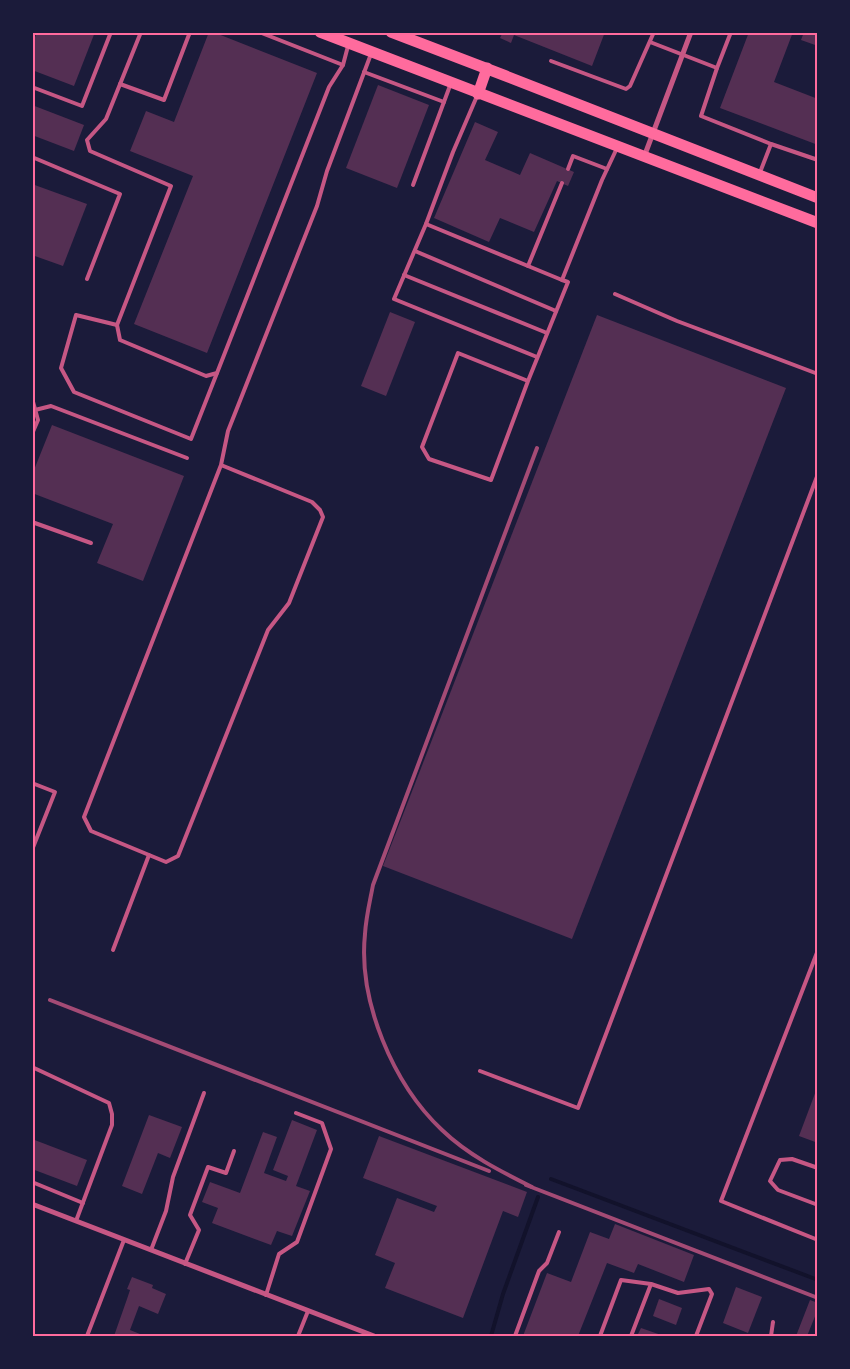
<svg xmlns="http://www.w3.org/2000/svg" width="850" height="1369" font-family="'Crimson Pro',serif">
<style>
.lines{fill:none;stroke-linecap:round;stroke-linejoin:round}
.stream{stroke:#12122b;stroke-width:4}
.building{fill:#542f53}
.service{stroke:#c65784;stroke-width:4}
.minor{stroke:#c65784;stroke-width:5}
.primary{stroke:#ff6b9d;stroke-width:11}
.rail{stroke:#a44b75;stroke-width:4}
.neatline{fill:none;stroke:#ff6b9d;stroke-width:2}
</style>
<rect width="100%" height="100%" fill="#1b1b3a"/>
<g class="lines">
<g class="stream">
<polyline points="551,1179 818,1280"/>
<polyline points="491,1336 503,1294 538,1197"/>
</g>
</g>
<g class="building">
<polygon points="37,32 95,32 74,86 32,70 32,45"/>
<polygon points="209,32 213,32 317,73 207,353 134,324 193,176 130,151 146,111 174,122"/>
<polygon points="503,32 605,32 592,66 514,35 511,43 500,38"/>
<polygon points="749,32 793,32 774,82 818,99 818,145 720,108"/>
<polygon points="804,32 818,32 818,46 801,40"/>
<polygon points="378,85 429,105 397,188 346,168"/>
<polygon points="32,105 84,125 74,151 32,135"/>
<polygon points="475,122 498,132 485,160 520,175 530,153 574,172 568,186 557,181 534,232 500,218 489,242 434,218"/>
<polygon points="32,184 87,204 63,266 32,255"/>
<polygon points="390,312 415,322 386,396 361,386"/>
<polygon points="597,315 786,388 572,939 383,866"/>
<polygon points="52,425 184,476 143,581 97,563 113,524 32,493 32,475"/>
<polygon points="817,1088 818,1088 818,1143 799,1136"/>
<polygon points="149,1115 182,1127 170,1158 158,1153 142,1194 122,1186"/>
<polygon points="292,1120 317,1130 296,1186 310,1191 292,1236 277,1231 271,1245 212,1223 218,1208 202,1202 210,1182 240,1193 263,1132 277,1137 264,1173 286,1181 288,1176 273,1170"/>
<polygon points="379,1136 527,1192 518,1217 503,1211 463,1318 385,1288 395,1263 375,1255 397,1198 434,1212 437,1206 363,1178"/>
<polygon points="32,1139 87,1160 77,1186 32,1169"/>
<polygon points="615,1224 694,1255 684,1282 638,1264 634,1273 607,1263 578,1336 523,1336 547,1273 571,1282 590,1232 609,1239"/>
<polygon points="132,1277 153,1285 152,1288 166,1294 158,1314 139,1306 130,1330 145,1336 114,1336 127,1299 130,1290 127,1289"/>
<polygon points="736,1287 762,1297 748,1333 723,1323"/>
<polygon points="659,1299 682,1308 676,1325 653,1316"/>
<polygon points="810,1300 818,1303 818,1314 816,1314 807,1336 796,1336"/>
<polygon points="641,1328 664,1336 637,1336"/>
</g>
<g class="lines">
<g class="service">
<polyline points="141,32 106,119 87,140 90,151 171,186 117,325 120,340 206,376 217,373 329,87 343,65 348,46"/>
<polyline points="259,32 343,65"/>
<polyline points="731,32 717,68 701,116 771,144 818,160"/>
<polyline points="650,42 717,68"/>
<polyline points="551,61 626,89 630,86 654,32"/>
<polyline points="364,72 444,102"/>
<polyline points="120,84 164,100 190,32"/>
<polyline points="32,87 82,106 111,32"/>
<polyline points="477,96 453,152 426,224 394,299 537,357"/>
<polyline points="32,157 120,194 87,279"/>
<polyline points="568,169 573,156 607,169"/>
<polyline points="759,175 771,144"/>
<polyline points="562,183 528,266 562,280 602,180 617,148"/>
<polyline points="413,185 451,83"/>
<polyline points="426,224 528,266"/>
<polyline points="415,251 556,311"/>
<polyline points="404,275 547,333"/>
<polyline points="32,288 32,298"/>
<polyline points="615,294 677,321 818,374"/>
<polyline points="117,325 76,315 61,368 74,392 191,439 217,373"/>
<polyline points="528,381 491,480 429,459 422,447 458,353 528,381 568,282 562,280"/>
<polyline points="32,398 38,420 32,434"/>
<polyline points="32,409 35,410 51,406 187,458"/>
<polyline points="221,465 312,502 320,510 323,517 289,603 268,630 178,856 166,862 91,831 84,817 221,465 228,431 317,206 327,171 371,54"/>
<polyline points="32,522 91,543"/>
<polyline points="32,783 55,792 32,850"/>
<polyline points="113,950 149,855"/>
<polyline points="818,950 721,1201 818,1240"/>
<polyline points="32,1067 109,1103 112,1114 112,1125 76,1221"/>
<polyline points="480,1071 578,1108 818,474"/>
<polyline points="818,1168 792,1159 780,1160 770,1181 778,1190 818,1205"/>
<polyline points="32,1182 83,1203"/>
<polyline points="151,1250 166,1211 173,1177 204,1093"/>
<polyline points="185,1264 199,1230 190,1215 208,1167 226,1173 234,1151"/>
<polyline points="266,1295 279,1254 297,1242 331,1149 322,1123 296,1113"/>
<polyline points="87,1336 124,1240"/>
<polyline points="298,1336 308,1311"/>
<polyline points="515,1336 539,1271 547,1263 559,1232"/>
<polyline points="600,1336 621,1280 651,1284 678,1293 709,1289 712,1294 696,1336"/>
<polyline points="631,1336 651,1284"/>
<polyline points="771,1336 773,1322"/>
</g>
<g class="minor">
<polyline points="644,157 691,32"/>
<polyline points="32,1204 374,1336"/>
</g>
<g class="primary">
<polyline points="320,32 818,223"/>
<polyline points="391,32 506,76 818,198"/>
<polyline points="478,94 487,68"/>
</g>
<g class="rail">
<polyline points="50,1000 489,1171"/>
<polyline points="526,1185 818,1298"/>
<path d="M 532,1187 C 500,1171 468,1155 442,1130 C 393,1084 358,1001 365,934 C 366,917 370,901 373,885 L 537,448"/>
</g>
</g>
<rect width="850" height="1369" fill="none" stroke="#1b1b3a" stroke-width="68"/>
<rect x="34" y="34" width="782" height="1301" class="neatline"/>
</svg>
